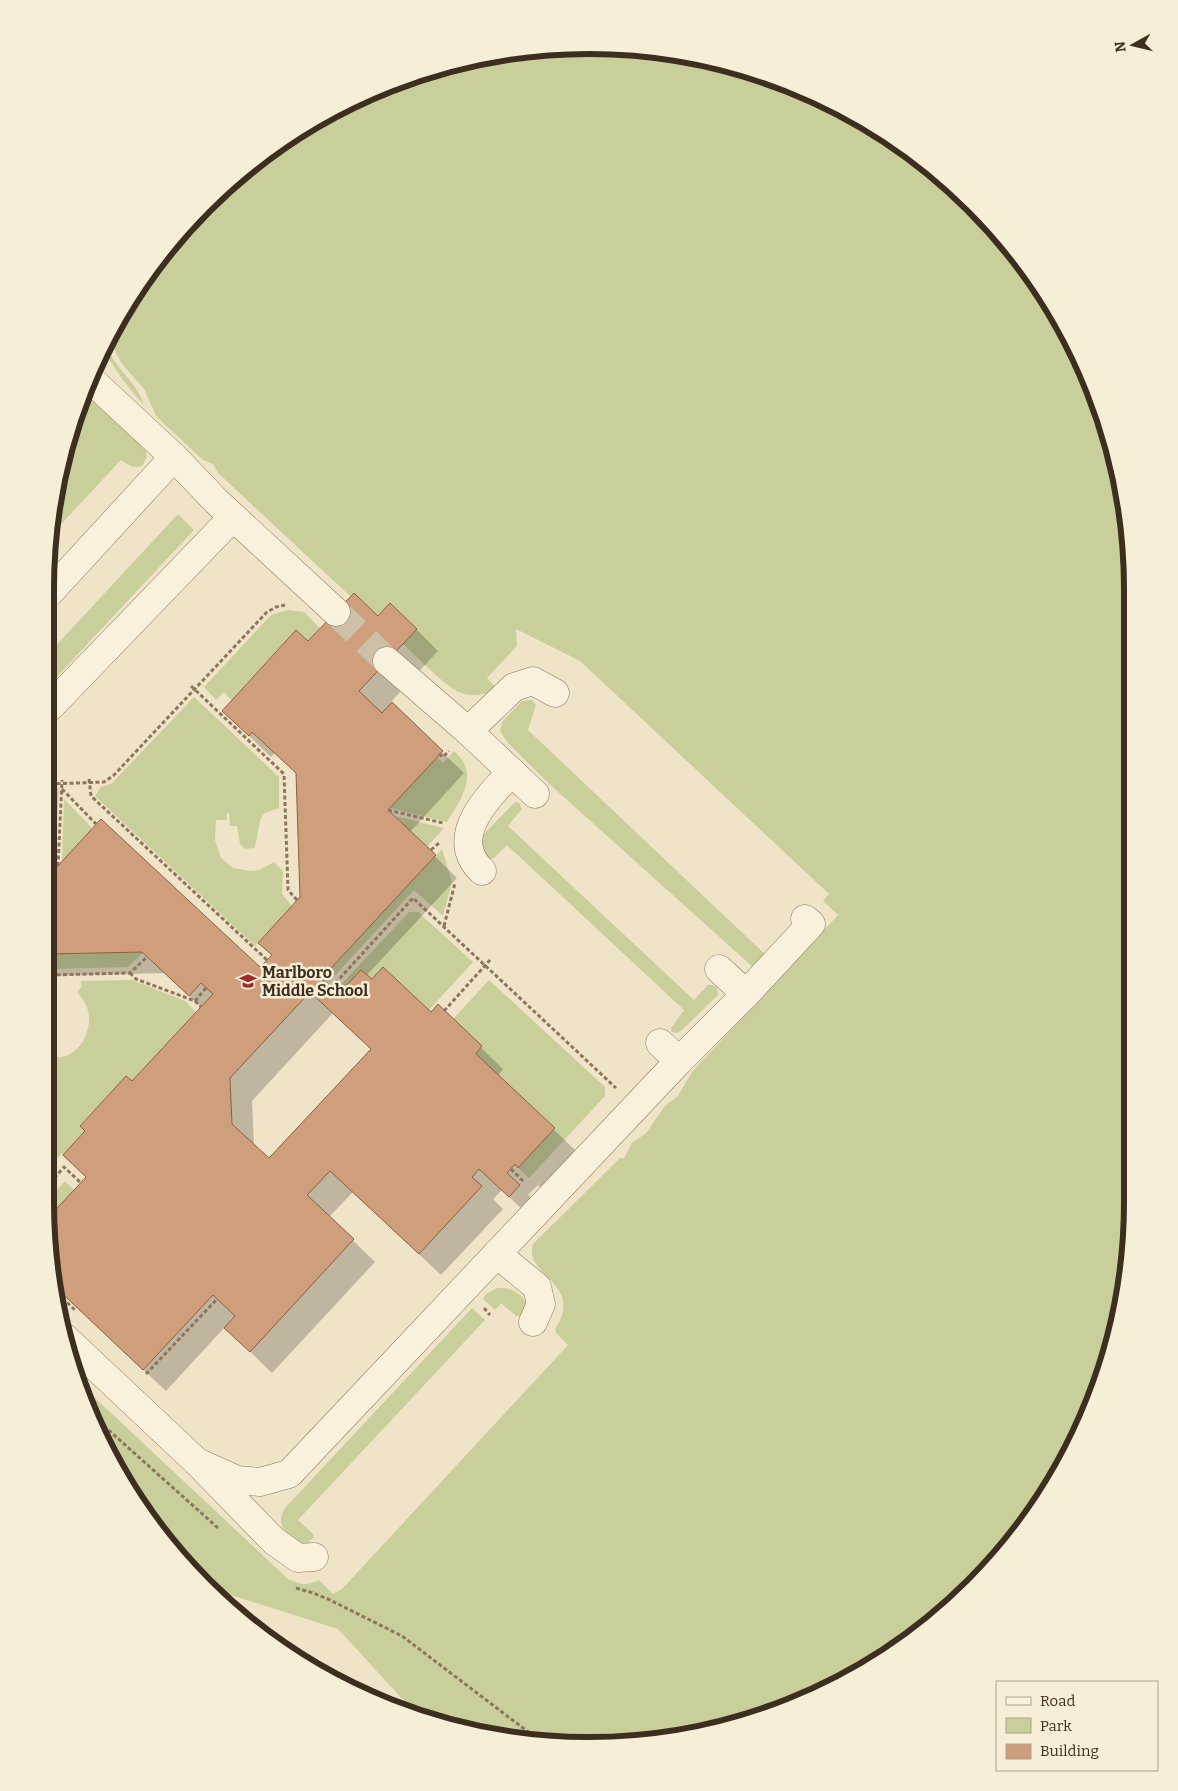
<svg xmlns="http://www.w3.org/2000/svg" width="1178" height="1791" font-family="Bitter,serif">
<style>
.green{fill:#c9cf9b}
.shadow{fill:#0003;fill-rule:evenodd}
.building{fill:#cf9f7d;stroke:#8d5f41;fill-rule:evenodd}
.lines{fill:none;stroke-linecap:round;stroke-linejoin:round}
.minor-tunnel{stroke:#ccc0a6;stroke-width:28;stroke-dasharray:28 14;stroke-linecap:butt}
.minor-casing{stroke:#8d765c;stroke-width:29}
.path{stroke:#8d765c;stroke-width:3;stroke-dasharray:4 2.5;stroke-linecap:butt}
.minor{stroke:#faf1dc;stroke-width:28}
.labels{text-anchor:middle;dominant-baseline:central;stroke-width:5;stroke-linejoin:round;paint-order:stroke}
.poi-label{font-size:16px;font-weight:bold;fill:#3d2e20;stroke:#f7eed8;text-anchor:start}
.rim{fill:none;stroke:#3d2e20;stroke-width:6}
</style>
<rect width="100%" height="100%" fill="#f0e4c8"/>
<g class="green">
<path d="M 554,46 L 660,50 L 764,74 L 861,118 L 948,180 L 1021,258 L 1077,349 L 1115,448 L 1132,554 L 1128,1273 L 1104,1377 L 1077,1442 L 998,1561 L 920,1633 L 861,1673 L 764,1717 L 695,1735 L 553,1745 L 483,1735 L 418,1716 L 338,1629 L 209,1588 L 180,1561 L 137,1504 L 76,1380 L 288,1579 C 301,1585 307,1586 319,1580 L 333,1594 L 342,1589 L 568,1345 L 556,1333 L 555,1329 C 557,1325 561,1320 562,1315 C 572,1280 524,1273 533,1244 L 620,1158 L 624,1158 L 632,1143 L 646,1133 L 665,1106 L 678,1096 L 692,1072 L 838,915 L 823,901 L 829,894 L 580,661 L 516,629 L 517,646 L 487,678 L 497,689 C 485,695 472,698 459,692 C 444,685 417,657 403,644 L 417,629 L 390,603 L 378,616 L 354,593 L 350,596 L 218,473 L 213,464 L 203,460 L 156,416 L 144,389 L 122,364 L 108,338 L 180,230 L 258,157 L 349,101 L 448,63 Z"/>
<path d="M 105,343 C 113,367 138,383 144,405 C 127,387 114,368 102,347 Z"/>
<path d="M 84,390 L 146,450 L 147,456 L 143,465 C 134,470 129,465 121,460 L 50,536 L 50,518 L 74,414 Z"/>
<polygon points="178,514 194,530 50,684 50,652"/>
<polygon points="287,610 304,612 320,628 308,641 296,630 231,700 224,692 216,700 204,687 271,615"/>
<path d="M 194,697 L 279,777 L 279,808 C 275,810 268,811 264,814 C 257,820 259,838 254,848 L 245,849 L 240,844 L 237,826 L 230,826 L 229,813 L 226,814 L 227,820 L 216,820 L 215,840 L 221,858 L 233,868 L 251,871 L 259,870 L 274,862 L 283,871 L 282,894 L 292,906 L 255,946 L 95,796 L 101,787 L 111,784 Z"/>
<polygon points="532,700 536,705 528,730 767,956 755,969 546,781 508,743 500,731 503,721 522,701"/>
<path d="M 454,751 C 481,774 460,800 447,822 L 390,808 L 437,757 L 443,763 Z"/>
<polygon points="59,788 55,857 53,861 50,857 50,789"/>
<polygon points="64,799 92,828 62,861"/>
<path d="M 515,802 L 519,803 L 522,809 L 508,826 L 694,1000 L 708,985 L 713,985 L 717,988 L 718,995 L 681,1031 L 676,1033 L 672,1032 L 671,1028 L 684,1010 L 507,845 L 494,858 L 490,859 C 483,852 481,846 482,836 Z"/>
<polygon points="395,816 444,828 427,847"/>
<polygon points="442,849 452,882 443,916 414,890 327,984 321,979"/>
<polygon points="409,912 418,912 473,962 429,1010 383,967 372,979 361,970 338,994 335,991"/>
<polygon points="142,952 143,953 128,967 50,969 50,954"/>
<path d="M 132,980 L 185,1001 L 196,1012 L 132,1081 L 126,1076 L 80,1125 L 85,1131 L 63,1155 L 61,1154 L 50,1166 L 50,1056 C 53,1057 58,1058 62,1057 C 83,1053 95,1024 86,1005 C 84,1000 80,996 77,992 L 82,986 L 80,981 Z"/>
<polygon points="489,980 605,1087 605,1096 529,1178 518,1168 555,1128 476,1054 482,1046 453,1019"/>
<polygon points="65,1181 74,1190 50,1216 50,1198"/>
<path d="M 497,1288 C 511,1287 520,1293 528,1304 L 522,1316 L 516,1316 L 501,1303 L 495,1310 L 483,1299 L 486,1294 Z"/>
<path d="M 472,1308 L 485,1320 L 298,1520 L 312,1533 L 314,1537 L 306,1545 L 300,1546 C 287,1534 274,1526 285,1508 Z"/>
</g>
<path class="shadow" d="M 378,618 L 416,629 L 438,651 L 390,703 L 464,773 L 410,832 L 457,878 L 366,976 L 431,1013 L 438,1006 L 503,1069 L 498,1076 L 576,1151 L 541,1189 L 538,1185 L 528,1195 L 541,1208 L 531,1218 L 502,1190 L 493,1199 L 503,1209 L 441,1275 L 353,1192 L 329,1217 L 375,1262 L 272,1373 L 225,1327 L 166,1391 L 52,1284 L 50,1273 L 50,1218 L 87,1178 L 132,1083 L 202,1008 L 165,973 L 50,976 L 50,865 L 55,870 L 260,969 L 273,955 L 302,897 L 298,774 L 275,753 L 271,757 L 245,732 L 308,643 ZM 333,1013 L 372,1049 L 269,1160 L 254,1146 L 252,1101 Z"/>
<path class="building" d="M 354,593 L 378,616 L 390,603 L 417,629 L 359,691 L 382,713 L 392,702 L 443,751 L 388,810 L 436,855 L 321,979 L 338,994 L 361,970 L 372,979 L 383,967 L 431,1012 L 438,1004 L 482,1046 L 476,1054 L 555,1128 L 518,1168 L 515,1164 L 507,1173 L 520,1185 L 509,1197 L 479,1169 L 472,1177 L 482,1186 L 419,1254 L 330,1171 L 307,1195 L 354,1239 L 250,1352 L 224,1328 L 235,1316 L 213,1295 L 143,1370 L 52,1284 L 50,1273 L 50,1216 L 86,1177 L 63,1155 L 85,1131 L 80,1126 L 126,1076 L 132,1081 L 213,994 L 201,983 L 189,996 L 142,952 L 50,954 L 50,863 L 55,869 L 101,819 L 260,967 L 272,955 L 258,943 L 300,897 L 296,773 L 252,732 L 249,736 L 222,711 L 296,630 L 308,641 ZM 310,992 L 371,1049 L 269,1158 L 232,1124 L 230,1078 Z"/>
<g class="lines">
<polyline class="minor-tunnel" points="336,612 387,661"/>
<g class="minor-casing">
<g id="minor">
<polyline points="89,378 174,457 216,501 336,612"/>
<polyline points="50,592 174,457"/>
<polyline points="387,661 468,731 535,794"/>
<polyline points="50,707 233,517"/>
<polyline points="468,731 514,687 533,681 555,693"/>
<path d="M 482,871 C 447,838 487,797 512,772"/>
<polyline points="719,969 746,994"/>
<polyline points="660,1043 679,1061"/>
<polyline points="497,1254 537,1287 541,1304 533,1322"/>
<polyline points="65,1338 197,1462 274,1541 298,1558 314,1557"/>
<polyline points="197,1462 237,1480 260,1482 289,1474 679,1061 746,994 811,924 805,919"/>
</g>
</g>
<g class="path">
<polyline points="191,686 284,774 288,890 297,900"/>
<polyline points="439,754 443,757 449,751"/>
<polyline points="89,779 91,796 267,960"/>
<polyline points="50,784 104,782 114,775 267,612 276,607 285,605"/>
<polyline points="62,789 96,824"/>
<polyline points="388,810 443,823"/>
<polyline points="431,850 440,842"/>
<polyline points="58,866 62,780"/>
<polyline points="444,926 455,883"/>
<polyline points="130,973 136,979 195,1001 201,1007"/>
<polyline points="50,975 130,973 147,957"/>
<polyline points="331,988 413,898 616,1088"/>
<polyline points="195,1001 206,988"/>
<polyline points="444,1011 490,960"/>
<polyline points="511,1169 524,1182"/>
<polyline points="50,1183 64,1167 81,1183"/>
<polyline points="53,1289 76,1311"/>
<polyline points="484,1308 490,1315"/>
<polyline points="146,1374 217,1299"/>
<polyline points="94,1417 218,1528"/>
<polyline points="296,1588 313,1593 328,1599 402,1636 544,1744"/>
</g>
<use href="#minor" class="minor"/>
</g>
<defs>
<g id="school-bare" transform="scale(1.35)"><path d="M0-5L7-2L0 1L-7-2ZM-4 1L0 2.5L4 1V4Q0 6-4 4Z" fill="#9e2a2b" stroke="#f7eed8" stroke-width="2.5" paint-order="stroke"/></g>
</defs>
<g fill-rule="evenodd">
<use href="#school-bare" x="248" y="981"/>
</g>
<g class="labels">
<g class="poi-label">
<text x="262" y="972">Marlboro<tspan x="262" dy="18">Middle School</tspan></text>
</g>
</g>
<path d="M0 0H1178V1791H0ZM589 54H589A535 535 0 0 1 1124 589V1202A535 535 0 0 1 589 1737H589A535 535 0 0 1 54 1202V589A535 535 0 0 1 589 54Z" fill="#f7eed8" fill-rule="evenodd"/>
<path class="rim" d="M589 54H589A535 535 0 0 1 1124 589V1202A535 535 0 0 1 589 1737H589A535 535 0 0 1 54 1202V589A535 535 0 0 1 589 54Z"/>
<rect x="996" y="1681" width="162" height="90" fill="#f7eed8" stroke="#ada18e"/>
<rect x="1006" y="1697" width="25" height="8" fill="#faf1dc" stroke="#ada18e"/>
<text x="1040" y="1706" font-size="15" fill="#3d2e20">Road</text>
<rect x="1006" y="1718" width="25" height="15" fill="#c9cf9b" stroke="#ada18e"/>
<text x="1040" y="1731" font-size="15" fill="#3d2e20">Park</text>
<rect x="1006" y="1744" width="25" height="15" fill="#cf9f7d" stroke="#ada18e"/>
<text x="1040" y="1756" font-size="15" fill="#3d2e20">Building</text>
<g transform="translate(1133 45) rotate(262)" stroke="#f7eed8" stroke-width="4" paint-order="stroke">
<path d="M0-4L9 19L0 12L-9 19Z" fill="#3d2e20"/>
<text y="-8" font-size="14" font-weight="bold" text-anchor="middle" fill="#3d2e20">N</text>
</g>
</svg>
